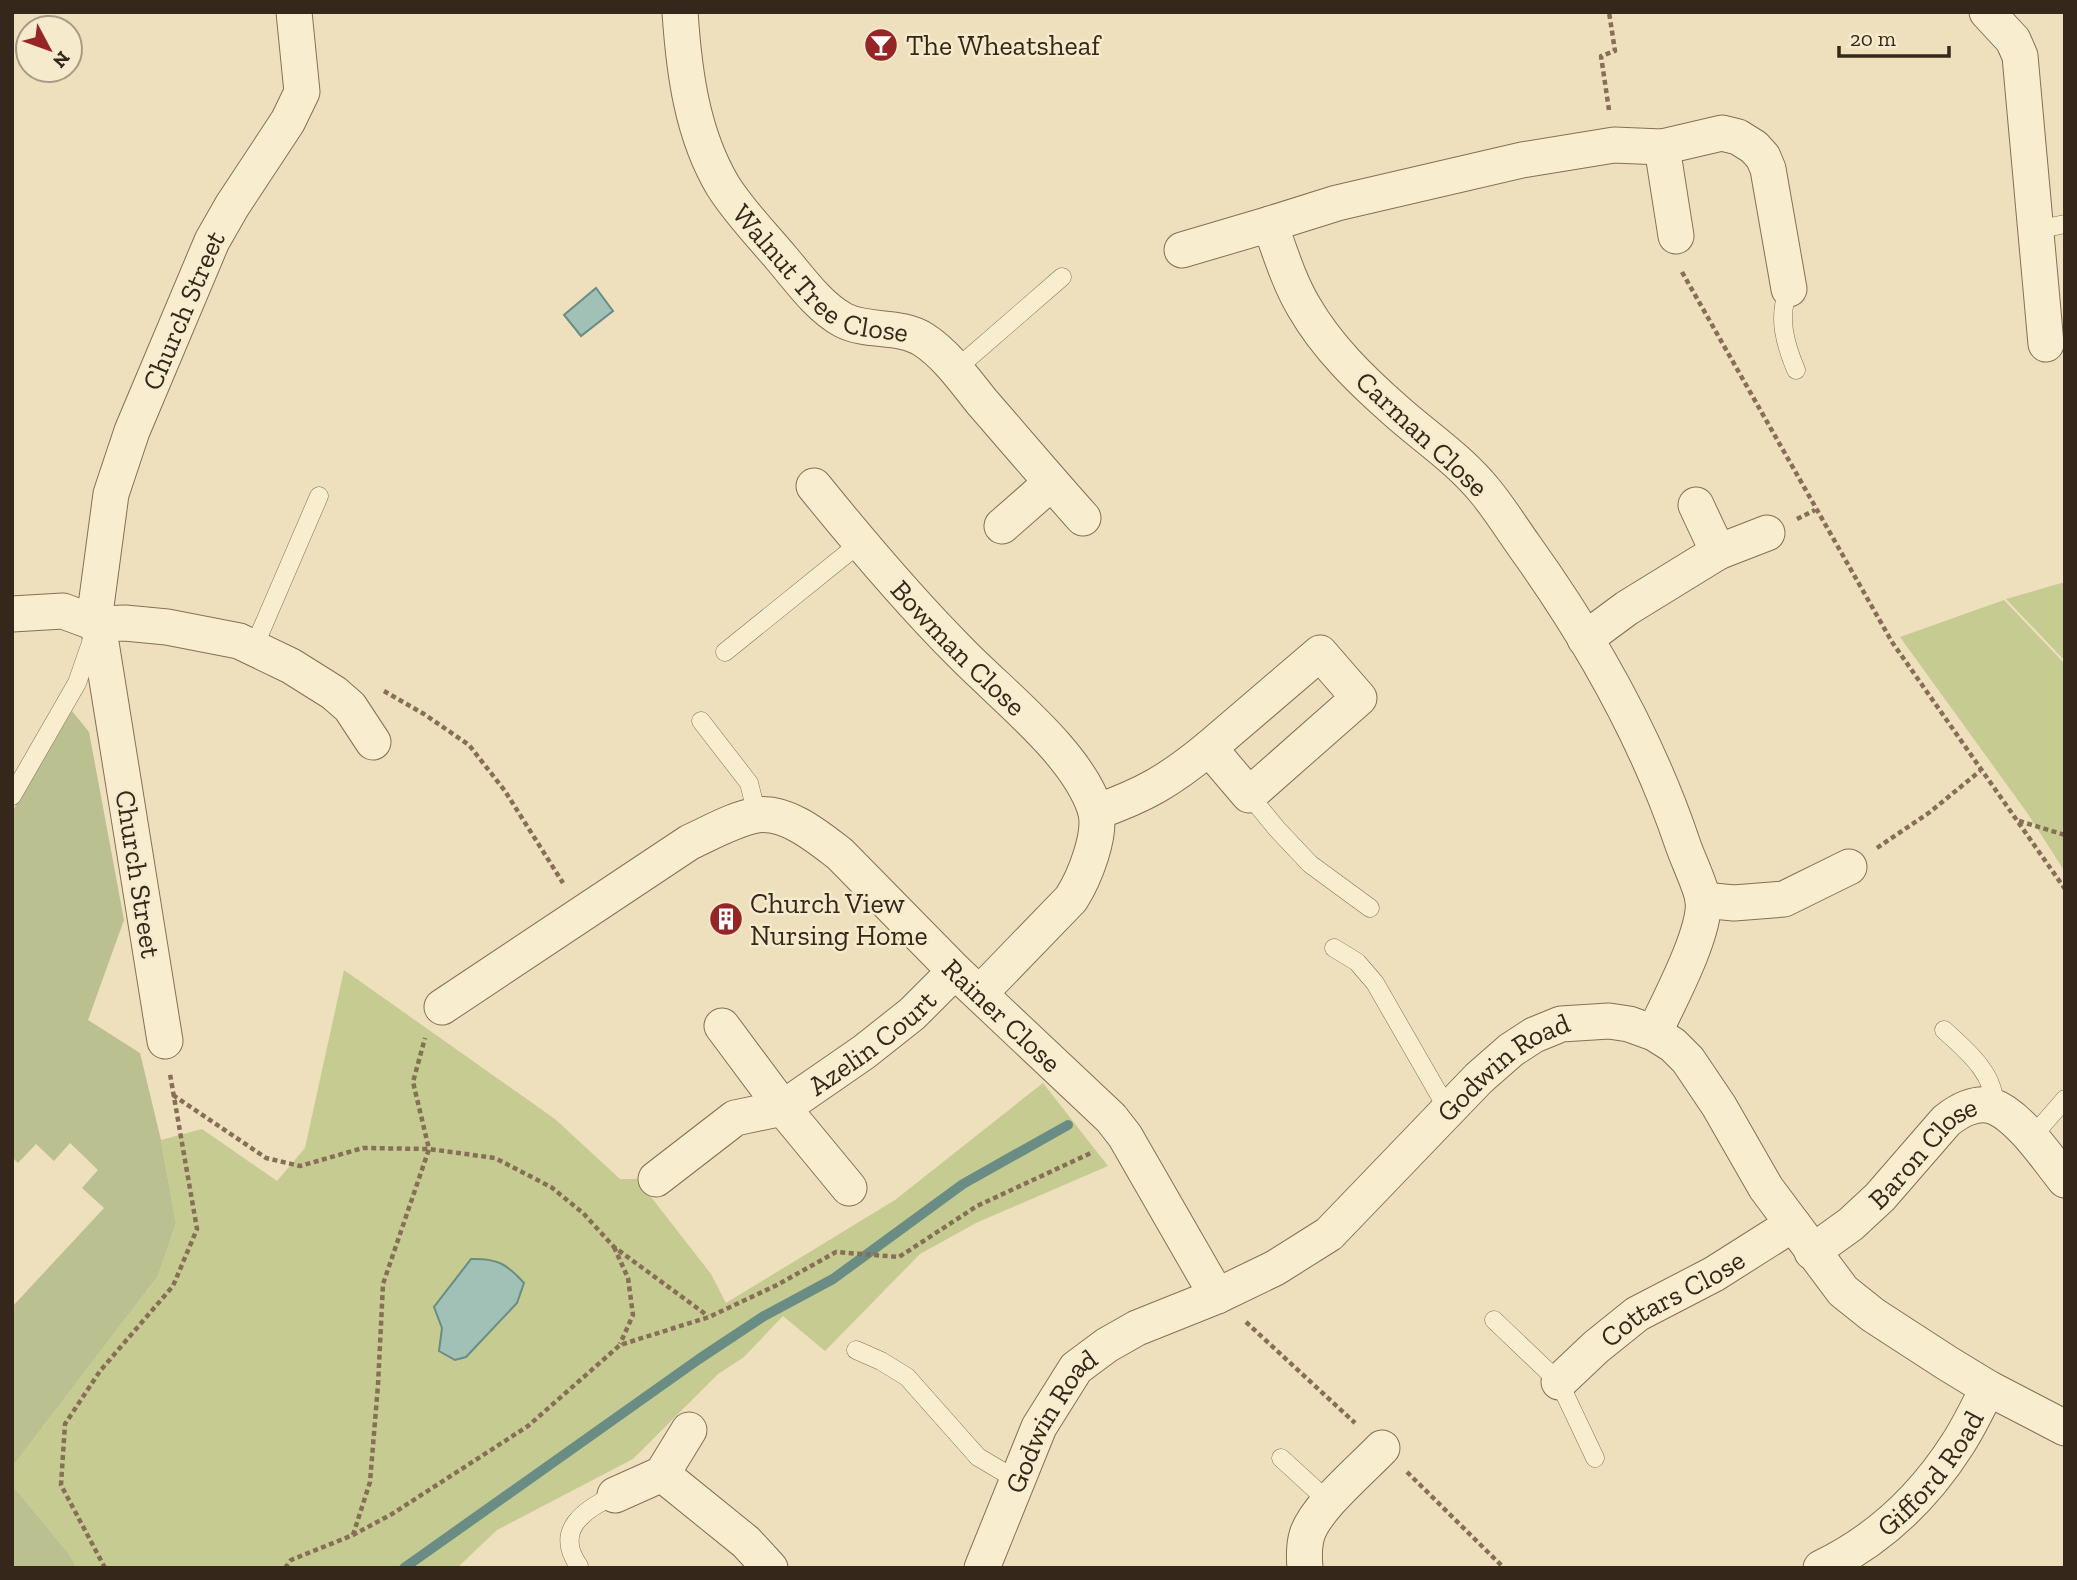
<svg xmlns="http://www.w3.org/2000/svg" width="2077" height="1580" font-family="'Zilla Slab',serif">
<style>
.green{fill:#c6cc91}
.cemetery{fill:#bbc091}
.water{fill:#a1c0b6;stroke:#698d84;stroke-width:2}
.lines{fill:none;stroke-linecap:round;stroke-linejoin:round}
.stream{stroke:#698d84;stroke-width:10}
.lane-casing{stroke:#866f56;stroke-width:19}
.street-casing{stroke:#866f56;stroke-width:37}
.path{stroke:#866f56;stroke-width:4.5;stroke-dasharray:5 3.5;stroke-linecap:butt}
.lane{stroke:#f9edd0;stroke-width:18}
.street{stroke:#f9edd0;stroke-width:35}
.labels{text-anchor:middle;dominant-baseline:central;stroke-width:5;stroke-linejoin:round;paint-order:stroke}
.poi-label{font-size:28px;fill:#35281b;stroke:#f6eacd;text-anchor:start}
.street-label{font-size:28px;fill:#35281b;stroke:#f6eacd}
</style>
<rect width="100%" height="100%" fill="#eedfbd"/>
<g class="green">
<polygon points="2065,582 2065,661 2006,599"/>
<polygon points="2004,600 2065,664 2065,872 2028,814 1900,637"/>
<polygon points="344,970 555,1119 620,1179 637,1179 711,1274 726,1303 895,1200 1043,1083 1108,1166 976,1223 920,1254 825,1351 783,1316 744,1357 718,1374 633,1459 497,1530 457,1568 77,1568 69,1554 12,1485 12,1467 158,1276 176,1223 161,1140 202,1129 277,1181 305,1148"/>
</g>
<g class="cemetery">
<polygon points="72,711 89,732 124,920 88,1020 140,1053 161,1140 176,1223 158,1276 12,1467 12,1307 104,1208 82,1188 98,1170 70,1143 54,1161 36,1144 18,1163 12,1157 12,812"/>
<polygon points="12,1485 69,1554 77,1568 12,1568"/>
</g>
<g class="water">
<polygon points="596,288 613,311 581,336 564,315"/>
<path d="M 471,1259 C 497,1258 507,1264 524,1283 L 517,1303 L 466,1357 L 455,1360 L 439,1351 L 442,1328 L 434,1307 Z"/>
</g>
<g class="lines">
<polyline class="stream" points="404,1568 699,1359 764,1316 833,1279 963,1184 1068,1125"/>
<g class="lane-casing">
<g id="lane">
<polyline points="2036,230 2065,224"/>
<path d="M 1789,289 C 1777,316 1785,344 1796,370"/>
<polyline points="955,370 1062,277"/>
<polyline points="254,647 319,496"/>
<polyline points="725,652 860,543"/>
<polyline points="701,721 749,783 757,815"/>
<polyline points="1249,795 1277,829 1310,864 1370,908"/>
<polyline points="12,796 77,683 93,637"/>
<polyline points="1334,948 1357,962 1375,983 1448,1110"/>
<path d="M 1944,1030 C 1966,1050 1997,1075 1994,1108"/>
<polyline points="2031,1138 2065,1099"/>
<polyline points="1494,1320 1559,1382 1595,1458"/>
<polyline points="856,1350 881,1361 907,1377 978,1457 1017,1480"/>
<polyline points="1281,1458 1329,1502"/>
<path d="M 579,1566 C 553,1530 585,1509 615,1495"/>
</g>
</g>
<g class="street-casing">
<g id="street">
<path id="s1" d="M 680,12 C 684,72 692,134 723,186 C 740,213 763,236 783,260 C 800,280 819,307 843,320 C 868,333 899,324 924,340 C 947,355 965,381 982,402 C 1016,441 1049,480 1083,518"/>
<polyline points="1987,12 2013,40 2020,56 2046,344"/>
<polyline points="1662,147 1676,236"/>
<polyline points="1182,250 1270,224"/>
<path id="s2" d="M 814,486 C 861,544 909,601 961,653 C 1003,696 1077,753 1095,809 C 1103,833 1084,879 1071,899 L 980,993"/>
<polyline points="1002,526 1051,483"/>
<polyline points="1718,552 1767,533"/>
<polyline points="12,614 63,611 98,624 125,623 167,627 239,641 291,666 334,693 350,707 373,742"/>
<polyline points="1585,639 1627,608 1718,552 1696,505"/>
<polygon points="1320,653 1359,698 1249,795 1209,748"/>
<path d="M 1096,812 C 1145,795 1170,780 1209,748"/>
<polyline points="1703,900 1734,903 1784,899 1849,867"/>
<path id="s3" d="M 442,1007 L 690,842 C 710,833 734,819 757,815 C 787,811 818,837 840,854 L 955,971 L 1111,1118 L 1125,1136 L 1217,1296"/>
<path d="M 1654,1033 C 1668,1003 1707,931 1703,900 C 1701,886 1688,860 1683,845 C 1647,738 1591,639 1525,547 C 1512,529 1500,509 1485,491 C 1459,459 1425,437 1395,410 C 1361,380 1327,347 1304,307 C 1289,282 1280,252 1270,224 L 1337,203 L 1522,160 L 1614,145 L 1662,147 L 1722,133 L 1738,137 L 1754,147 L 1763,157 L 1768,169 L 1789,289"/>
<path id="s4" d="M 165,1041 L 98,624 L 96,606 L 111,494 L 132,431 L 212,241 L 232,206 L 288,121 L 302,92 L 294,12"/>
<polyline points="656,1179 735,1118 783,1108 722,1026"/>
<path id="s5" d="M 849,1188 L 783,1108 L 864,1052 L 912,1014 L 955,971"/>
<path id="s6" d="M 1812,1252 L 1851,1224 L 1880,1197 L 1946,1121 C 1958,1111 1976,1101 1992,1106 C 2019,1115 2048,1159 2065,1180"/>
<path id="s7" d="M 1559,1382 L 1596,1347 L 1637,1314 L 1714,1274 L 1793,1224"/>
<polyline points="662,1474 689,1430"/>
<polyline points="615,1495 662,1474 746,1542 770,1568"/>
<path id="s8" d="M 982,1568 L 1039,1427 L 1076,1368 L 1107,1345 L 1137,1328 L 1217,1296 L 1275,1268 L 1329,1234 L 1479,1078 L 1511,1050 L 1534,1035 L 1561,1024 L 1609,1021 L 1629,1024 L 1654,1033 L 1673,1045 L 1688,1060 L 1719,1106 L 1766,1188 L 1843,1291 L 1873,1315 L 1947,1363 L 1988,1388 L 2065,1428"/>
<path d="M 1305,1568 C 1304,1557 1304,1545 1307,1535 C 1315,1508 1362,1469 1382,1448"/>
<path id="s9" d="M 1821,1568 C 1877,1541 1923,1498 1957,1445 C 1969,1427 1978,1407 1988,1388"/>
</g>
</g>
<g class="path">
<polyline points="1609,110 1601,56 1615,51 1609,12"/>
<polyline points="1682,272 1892,642 2065,889"/>
<polyline points="1797,519 1815,510"/>
<polyline points="384,691 424,714 469,745 505,791 563,883"/>
<polyline points="2019,821 2065,835"/>
<polyline points="1877,848 1930,812 1980,771"/>
<polyline points="173,1095 266,1158 300,1166 363,1148 429,1149 495,1158 551,1187 583,1213 614,1247 708,1316"/>
<polyline points="614,1247 628,1278 633,1315 620,1344"/>
<polyline points="1246,1322 1355,1423"/>
<polyline points="1407,1472 1504,1568"/>
<polyline points="353,1535 370,1482 378,1385 383,1284 429,1149 413,1082 425,1038"/>
<polyline points="105,1568 61,1485 65,1424 100,1371 173,1286 197,1229 170,1074"/>
<polyline points="285,1568 291,1560 353,1535 392,1514 528,1426 620,1345 709,1317 777,1285 836,1252 899,1257 977,1206 1093,1152"/>
</g>
<use href="#lane" class="lane"/>
<use href="#street" class="street"/>
</g>
<defs>
<g id="bar-disc" transform="scale(1.75)"><circle r="9.5" fill="#962527" stroke="#f6eacd"/><path d="M-6-5H6L.8 .8V4.5H3.5V6h-7V4.5H-.8V.8Z" fill="#fff"/></g>
<g id="building-disc" transform="scale(1.75)"><circle r="9.5" fill="#962527" stroke="#f6eacd"/><path d="M-4-6H4V6H1V3H-1V6H-4ZM-2.5-4.3h1.7v1.8h-1.7ZM.8-4.3h1.7v1.8H.8ZM-2.5-1h1.7V.8h-1.7ZM.8-1h1.7V.8H.8Z" fill="#fff"/></g>
</defs>
<g fill-rule="evenodd">
<use href="#bar-disc" x="881" y="45"/>
<use href="#building-disc" x="726" y="919"/>
</g>
<g class="labels">
<g class="poi-label">
<text x="906" y="45">The Wheatsheaf</text>
<text x="750" y="903">Church View<tspan x="750" dy="32">Nursing Home</tspan></text>
</g>
<g class="street-label">
<text stroke="none"><textPath href="#s1" startOffset="318">Walnut Tree Close</textPath></text>
<text stroke="none"><textPath href="#s4" startOffset="751">Church Street</textPath></text>
<text transform="translate(1422 434) rotate(43)">Carman Close</text>
<text stroke="none"><textPath href="#s2" startOffset="217">Bowman Close</textPath></text>
<text transform="translate(138 874) rotate(81)">Church Street</text>
<text stroke="none"><textPath href="#s3" startOffset="693">Rainer Close</textPath></text>
<text stroke="none"><textPath href="#s5" startOffset="214">Azelin Court</textPath></text>
<text stroke="none"><textPath href="#s8" startOffset="752">Godwin Road</textPath></text>
<text stroke="none"><textPath href="#s6" startOffset="150">Baron Close</textPath></text>
<text stroke="none"><textPath href="#s7" startOffset="142">Cottars Close</textPath></text>
<text stroke="none"><textPath href="#s8" startOffset="163">Godwin Road</textPath></text>
<text stroke="none"><textPath href="#s9" startOffset="147">Gifford Road</textPath></text>
</g>
</g>
<rect width="2077" height="1580" fill="none" stroke="#35281b" stroke-width="28"/>
<g transform="translate(49 49) rotate(131)"><circle r="33" fill="#f6eacd" stroke="#a99c86" stroke-width="2"/>
<path d="M0-5L12 26L0 18L-12 26Z" fill="#962527"/>
<text y="-10" font-size="19" font-weight="bold" text-anchor="middle" fill="#35281b">N</text>
</g>
<path d="M1839 46v10h110v-10" fill="none" stroke="#35281b" stroke-width="3.5"/>
<text x="1850" y="46" font-size="21" fill="#35281b" stroke="#f6eacd" stroke-width="5" paint-order="stroke">20 m</text>
</svg>
